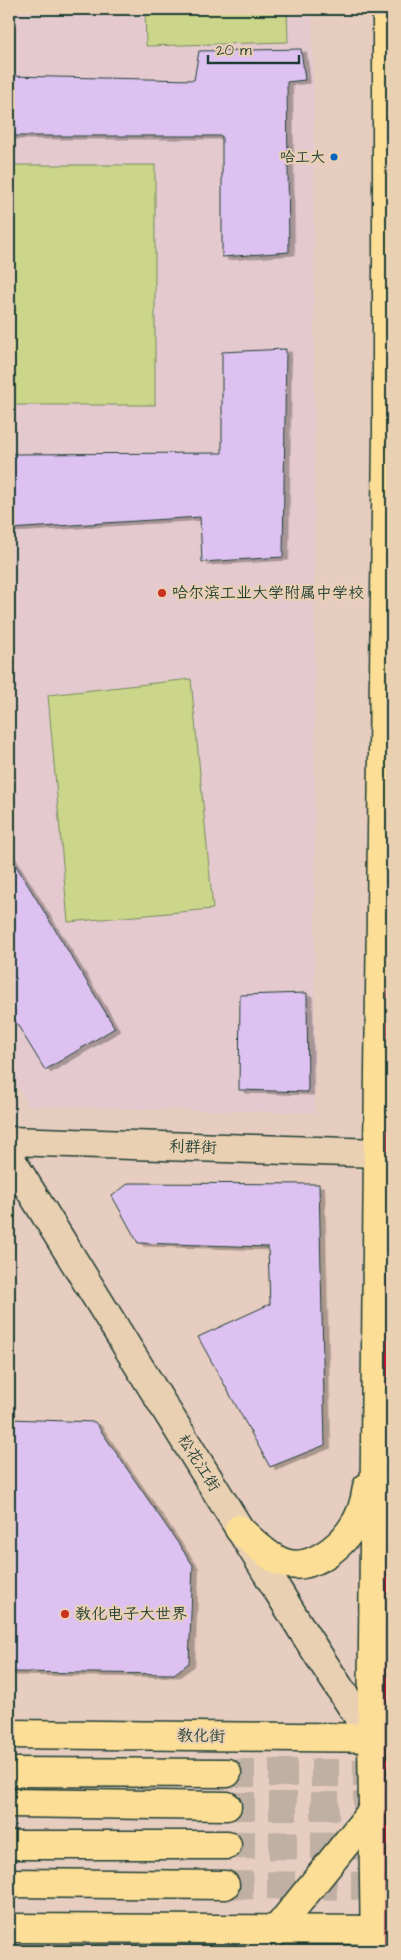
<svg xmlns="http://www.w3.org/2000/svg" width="401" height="1960" font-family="'Architects Daughter','LXGW WenKai TC',sans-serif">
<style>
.built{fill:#e4cace}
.green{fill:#cbd68a;stroke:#758a5f}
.building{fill:#ddc2f1;stroke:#1f3d34;filter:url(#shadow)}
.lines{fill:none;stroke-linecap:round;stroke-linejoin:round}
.highway-tunnel{stroke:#bfb0a3;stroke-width:28;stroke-dasharray:28 14;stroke-linecap:butt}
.minor-casing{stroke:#1f3d34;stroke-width:31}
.major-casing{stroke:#1f3d34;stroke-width:31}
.highway-casing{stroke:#1f3d34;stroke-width:31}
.minor{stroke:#ead0b2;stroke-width:28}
.major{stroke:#fcde96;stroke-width:28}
.highway{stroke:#fcde96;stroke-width:28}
.metro-1-casing{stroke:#ead0b2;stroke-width:12}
.metro-1{stroke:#c8102e;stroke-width:9}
.bus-dot{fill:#0065bd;stroke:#ead0b2;stroke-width:2}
.poi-dot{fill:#c8321e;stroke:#ead0b2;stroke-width:2}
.labels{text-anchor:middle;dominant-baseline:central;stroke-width:4;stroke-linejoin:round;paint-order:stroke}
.bus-label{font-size:15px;fill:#1f3d34;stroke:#ead0b2;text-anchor:end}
.poi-label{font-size:16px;fill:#1f3d34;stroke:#ead0b2;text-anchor:start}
.street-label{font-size:16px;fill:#1f3d34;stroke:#ead0b2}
</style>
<defs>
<filter id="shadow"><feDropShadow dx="5.5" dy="3" stdDeviation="0" flood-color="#0004"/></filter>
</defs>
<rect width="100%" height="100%" fill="#e7cdbf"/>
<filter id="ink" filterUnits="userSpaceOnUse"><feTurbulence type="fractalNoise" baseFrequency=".02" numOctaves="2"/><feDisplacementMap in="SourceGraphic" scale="10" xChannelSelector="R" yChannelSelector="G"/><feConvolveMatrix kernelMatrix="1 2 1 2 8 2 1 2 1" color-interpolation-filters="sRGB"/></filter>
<g filter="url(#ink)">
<polygon class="built" points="9,9 312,9 314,112 315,1113 29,1106 9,1073"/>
<g class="green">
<polygon points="145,9 287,9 288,42 146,46"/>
<rect x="9" y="165" width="146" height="240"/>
<polygon points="191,679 213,909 68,922 48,695"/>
</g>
<g class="building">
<polygon points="301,49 305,80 287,82 289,252 222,257 222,136 9,136 9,76 194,80 199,51"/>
<polygon points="286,349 283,557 202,562 200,517 9,529 9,454 222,453 222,352"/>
<polygon points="9,854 115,1028 45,1070 9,1011"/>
<polygon points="307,993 308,1092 239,1090 240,995"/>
<polygon points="129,1183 319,1184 325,1445 270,1467 198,1337 270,1304 268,1247 138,1243 112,1196"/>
<polygon points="9,1419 95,1422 193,1565 189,1663 174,1674 9,1672"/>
</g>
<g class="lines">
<g class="highway-tunnel">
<polyline points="227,1773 392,1773"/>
<polyline points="227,1806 392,1806"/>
<polyline points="227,1845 392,1846"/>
<polyline points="225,1885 392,1886"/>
</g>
<g class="minor-casing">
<g id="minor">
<polyline points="9,1141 378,1153"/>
<polyline points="9,1156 304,1633 392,1769"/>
</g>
</g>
<g class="major-casing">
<g id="major">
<path d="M 239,1529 C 253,1541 267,1557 285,1563 C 309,1571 338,1549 351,1530 C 360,1518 365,1502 367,1487"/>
<polyline points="259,1951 373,1810"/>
<polyline points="375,1951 372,1738 378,1153 387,434 387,9"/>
</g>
</g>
<g class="highway-casing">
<g id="highway">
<polyline points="9,1734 392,1738"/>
<polyline points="9,1772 227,1773"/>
<polyline points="9,1803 227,1806"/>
<polyline points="9,1845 227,1845"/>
<polyline points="9,1883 225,1885"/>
<polyline points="9,1928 392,1930"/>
</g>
</g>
<use href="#minor" class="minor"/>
<use href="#major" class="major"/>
<use href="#highway" class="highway"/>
<g class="metro-1-casing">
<polyline id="metro-1" points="389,1951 392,992"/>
</g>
<use href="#metro-1" class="metro-1"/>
</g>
</g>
<circle class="bus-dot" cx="334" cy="157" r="4.5"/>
<g class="poi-dot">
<circle cx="162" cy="593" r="5"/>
<circle cx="65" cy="1614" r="5"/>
</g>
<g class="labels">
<g class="bus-label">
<text x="325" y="157">哈工大</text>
</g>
<g class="poi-label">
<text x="172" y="593">哈尔滨工业大学附属中学校</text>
<text x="75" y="1614">教化电子大世界</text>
</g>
<g class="street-label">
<text transform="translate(193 1147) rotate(2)">利群街</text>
<text transform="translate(199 1463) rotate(58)">松花江街</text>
<text transform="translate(201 1736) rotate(1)">教化街</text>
</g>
</g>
<rect width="401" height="1960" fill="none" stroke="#ead0b2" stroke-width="30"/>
<rect x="15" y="15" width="371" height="1930" fill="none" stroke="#1f3d34" stroke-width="2" filter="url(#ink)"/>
<path d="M208 55v8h91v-8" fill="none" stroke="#1f3d34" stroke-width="2.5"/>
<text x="216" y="55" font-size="15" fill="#1f3d34" stroke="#ead0b2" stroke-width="4" paint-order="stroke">20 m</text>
</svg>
